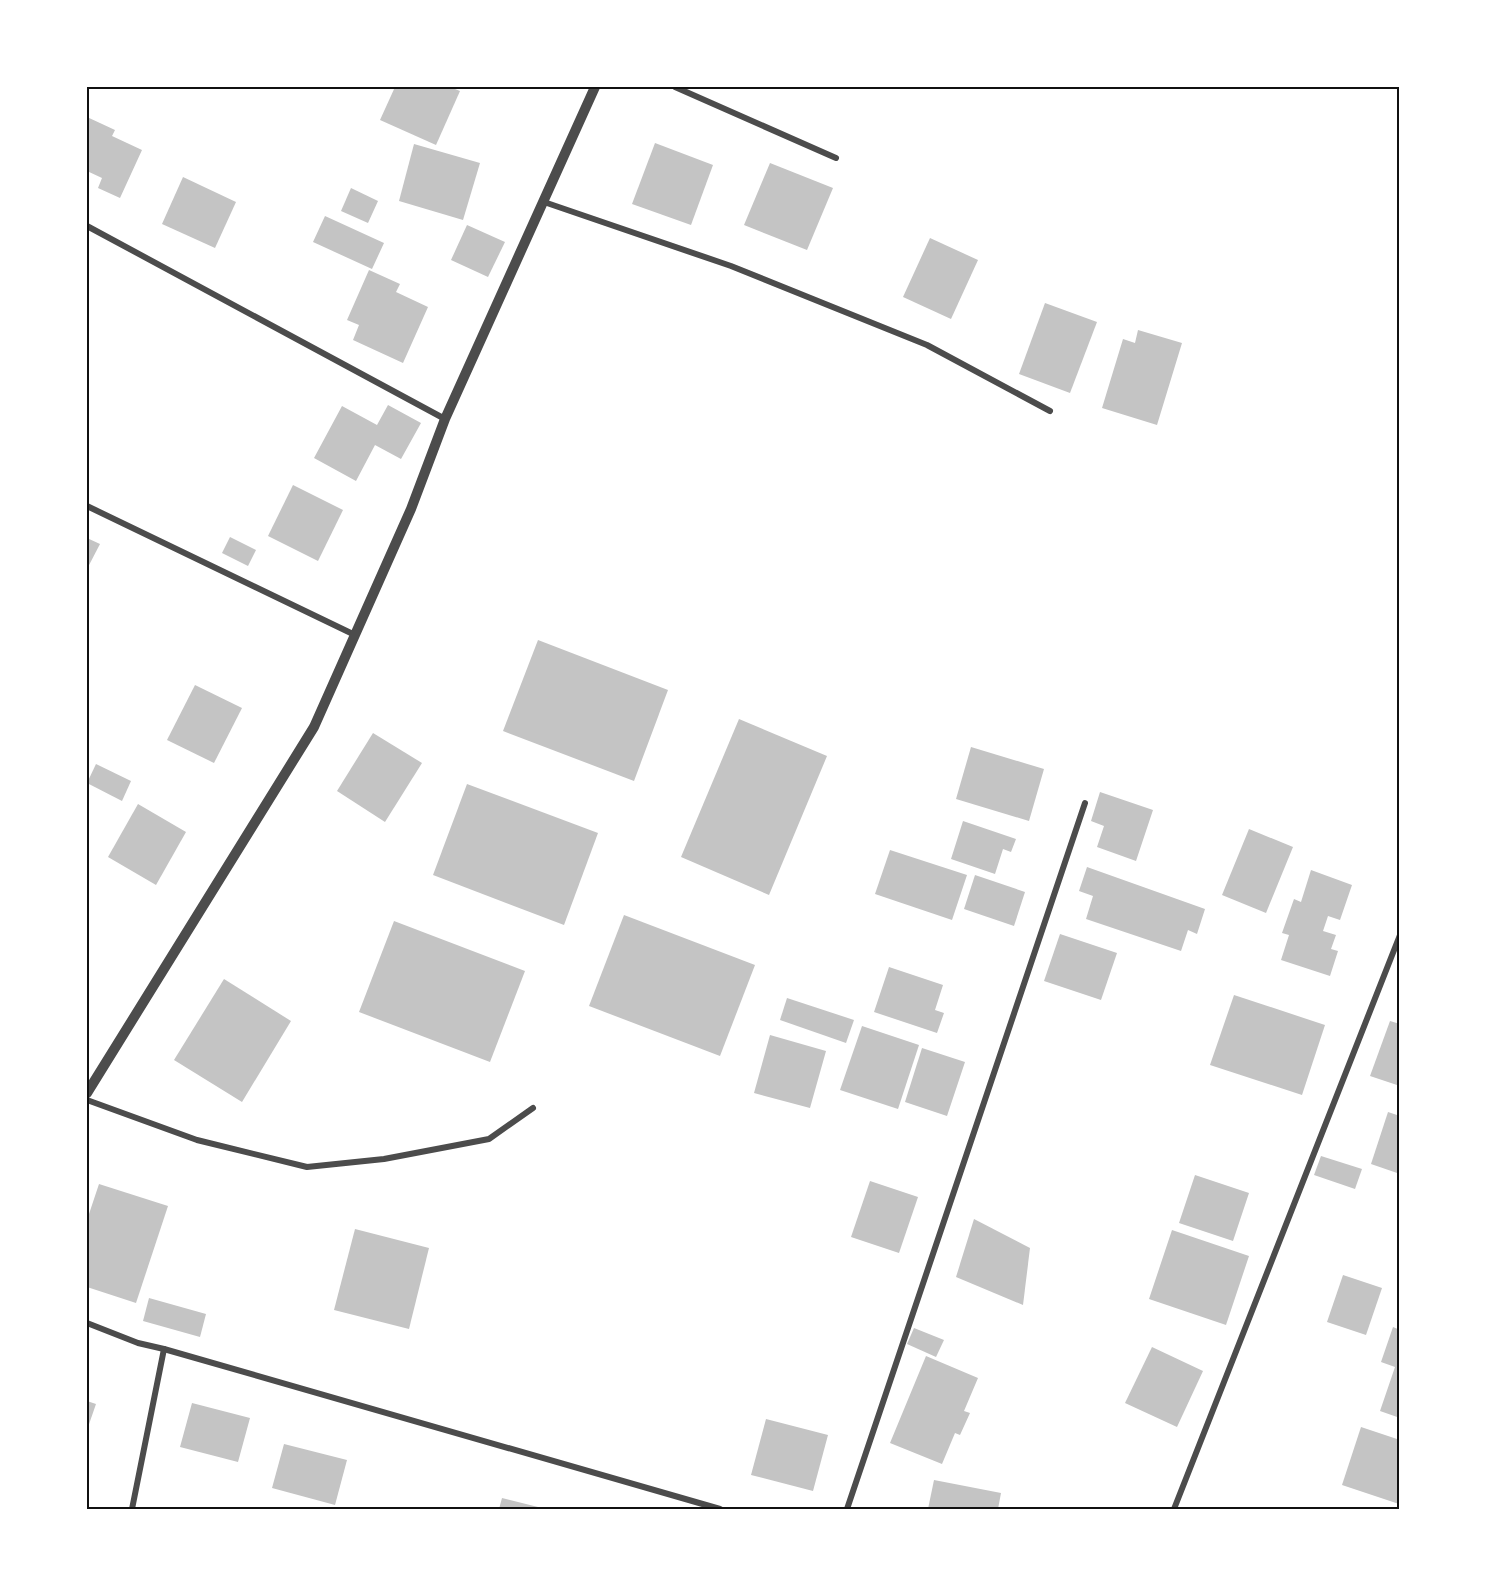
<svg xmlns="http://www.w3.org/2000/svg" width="1487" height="1596" font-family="Bitter,serif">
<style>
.building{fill:#c4c4c4}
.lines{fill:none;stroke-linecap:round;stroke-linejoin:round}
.minor{stroke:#4c4c4c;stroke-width:6}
.tertiary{stroke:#4c4c4c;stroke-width:10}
.neatline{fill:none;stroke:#111;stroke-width:2}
</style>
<rect width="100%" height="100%" fill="#fff"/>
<g class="building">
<polygon points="395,87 450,87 460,91 436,145 380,120"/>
<polygon points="87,117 115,130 112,136 142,150 120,198 98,188 102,178 87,171"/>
<polygon points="655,143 713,165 691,225 632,204"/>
<polygon points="414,144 480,163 463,220 399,201"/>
<polygon points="770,163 833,188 807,250 744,225"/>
<polygon points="183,177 236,202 215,248 162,224"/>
<polygon points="351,188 378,201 368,223 341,211"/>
<polygon points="325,216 384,243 372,269 313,242"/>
<polygon points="467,225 505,242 488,277 451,260"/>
<polygon points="930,238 978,260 951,319 903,297"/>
<polygon points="369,270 400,284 396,292 428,307 403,363 353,340 359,325 347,320"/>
<polygon points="1045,303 1097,322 1070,393 1019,374"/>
<polygon points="1138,330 1182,343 1157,425 1102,408 1123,339 1135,343"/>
<polygon points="388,405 421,423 401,459 375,445 356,481 314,458 342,406 377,425"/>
<polygon points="293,485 343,510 318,561 268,536"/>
<polygon points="230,537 256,550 248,566 222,553"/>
<polygon points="87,538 100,544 87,569"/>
<polygon points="538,640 668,690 634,781 503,731"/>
<polygon points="195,685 242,708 214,763 167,740"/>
<polygon points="739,719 827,756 769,895 681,857"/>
<polygon points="373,733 422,763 385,822 337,791"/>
<polygon points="971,747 1044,769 1029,821 956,799"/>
<polygon points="96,764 131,781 122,801 87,783"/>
<polygon points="467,784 598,833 564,925 433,875"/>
<polygon points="1100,792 1153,810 1136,861 1097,847 1104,826 1091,821"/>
<polygon points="138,804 186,832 156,885 108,857"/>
<polygon points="963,821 1016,839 1011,852 1003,849 995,874 951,859"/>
<polygon points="1249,829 1293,847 1266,913 1222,895"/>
<polygon points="890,850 967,875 952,920 875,894"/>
<polygon points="1087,867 1205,909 1197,934 1188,930 1181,951 1086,919 1093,896 1079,891"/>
<polygon points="1311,870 1352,885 1340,920 1328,916 1323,931 1336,935 1331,949 1338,951 1330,976 1281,960 1289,935 1282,933 1294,899 1301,902"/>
<polygon points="975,875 1025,892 1014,926 964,909"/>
<polygon points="624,915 755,965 720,1056 589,1006"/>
<polygon points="394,921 525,971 490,1062 359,1012"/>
<polygon points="1060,934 1117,953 1101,1000 1044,981"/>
<polygon points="889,967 943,985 935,1010 944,1013 937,1033 874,1012"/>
<polygon points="224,979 291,1021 242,1102 174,1060"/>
<polygon points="1234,995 1325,1025 1302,1095 1210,1065"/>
<polygon points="787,998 854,1020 846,1043 780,1020"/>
<polygon points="1390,1021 1400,1024 1400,1086 1370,1076"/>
<polygon points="862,1026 919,1045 898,1109 840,1090"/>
<polygon points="770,1035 826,1051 810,1108 754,1093"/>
<polygon points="922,1048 965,1062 947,1116 905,1102"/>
<polygon points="1388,1112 1400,1116 1400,1174 1371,1164"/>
<polygon points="1321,1156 1362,1169 1355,1189 1314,1175"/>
<polygon points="1195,1175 1249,1193 1233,1241 1179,1223"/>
<polygon points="870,1181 918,1197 899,1253 851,1237"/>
<polygon points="99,1184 168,1206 136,1303 87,1287 87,1220"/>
<polygon points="974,1219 1030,1248 1023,1305 956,1277"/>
<polygon points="355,1229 429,1248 409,1329 334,1310"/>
<polygon points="1172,1230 1249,1256 1226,1325 1149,1299"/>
<polygon points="1343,1275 1382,1288 1366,1335 1327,1322"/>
<polygon points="149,1298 206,1314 200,1337 143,1321"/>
<polygon points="1393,1327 1400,1330 1400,1418 1380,1411 1395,1367 1381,1362"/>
<polygon points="914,1328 944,1340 936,1357 907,1344"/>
<polygon points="1152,1347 1203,1371 1177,1427 1125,1403"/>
<polygon points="926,1356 978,1378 964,1411 970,1413 960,1435 955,1433 942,1464 890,1443"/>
<polygon points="87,1401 96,1404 87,1430"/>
<polygon points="192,1403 250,1418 238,1462 180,1447"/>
<polygon points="766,1419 828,1435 813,1491 751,1475"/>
<polygon points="1361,1427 1400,1440 1399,1504 1342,1485"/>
<polygon points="284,1444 347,1460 335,1505 272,1488"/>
<polygon points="934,1480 1001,1493 998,1509 928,1509"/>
<polygon points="502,1498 542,1508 542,1509 499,1509"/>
</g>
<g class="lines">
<g class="minor">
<polyline points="675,87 836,158"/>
<polyline points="544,202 731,266 927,345 1050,411"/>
<polyline points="87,226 445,419"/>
<polyline points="87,506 355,635"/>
<polyline points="87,1100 197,1140 307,1167 384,1159 489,1139 533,1108"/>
<polyline points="87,1323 138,1343 164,1349 720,1509"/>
<polyline points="132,1509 164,1349"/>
<polyline points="847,1509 1085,803"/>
<polyline points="1174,1509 1400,935"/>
</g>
<polyline class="tertiary" points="87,1093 314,727 411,509 445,419 595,87"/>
</g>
<rect width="1487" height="1596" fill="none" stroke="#ffffff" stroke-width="177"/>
<rect x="88" y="88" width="1310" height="1420" class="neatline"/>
</svg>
